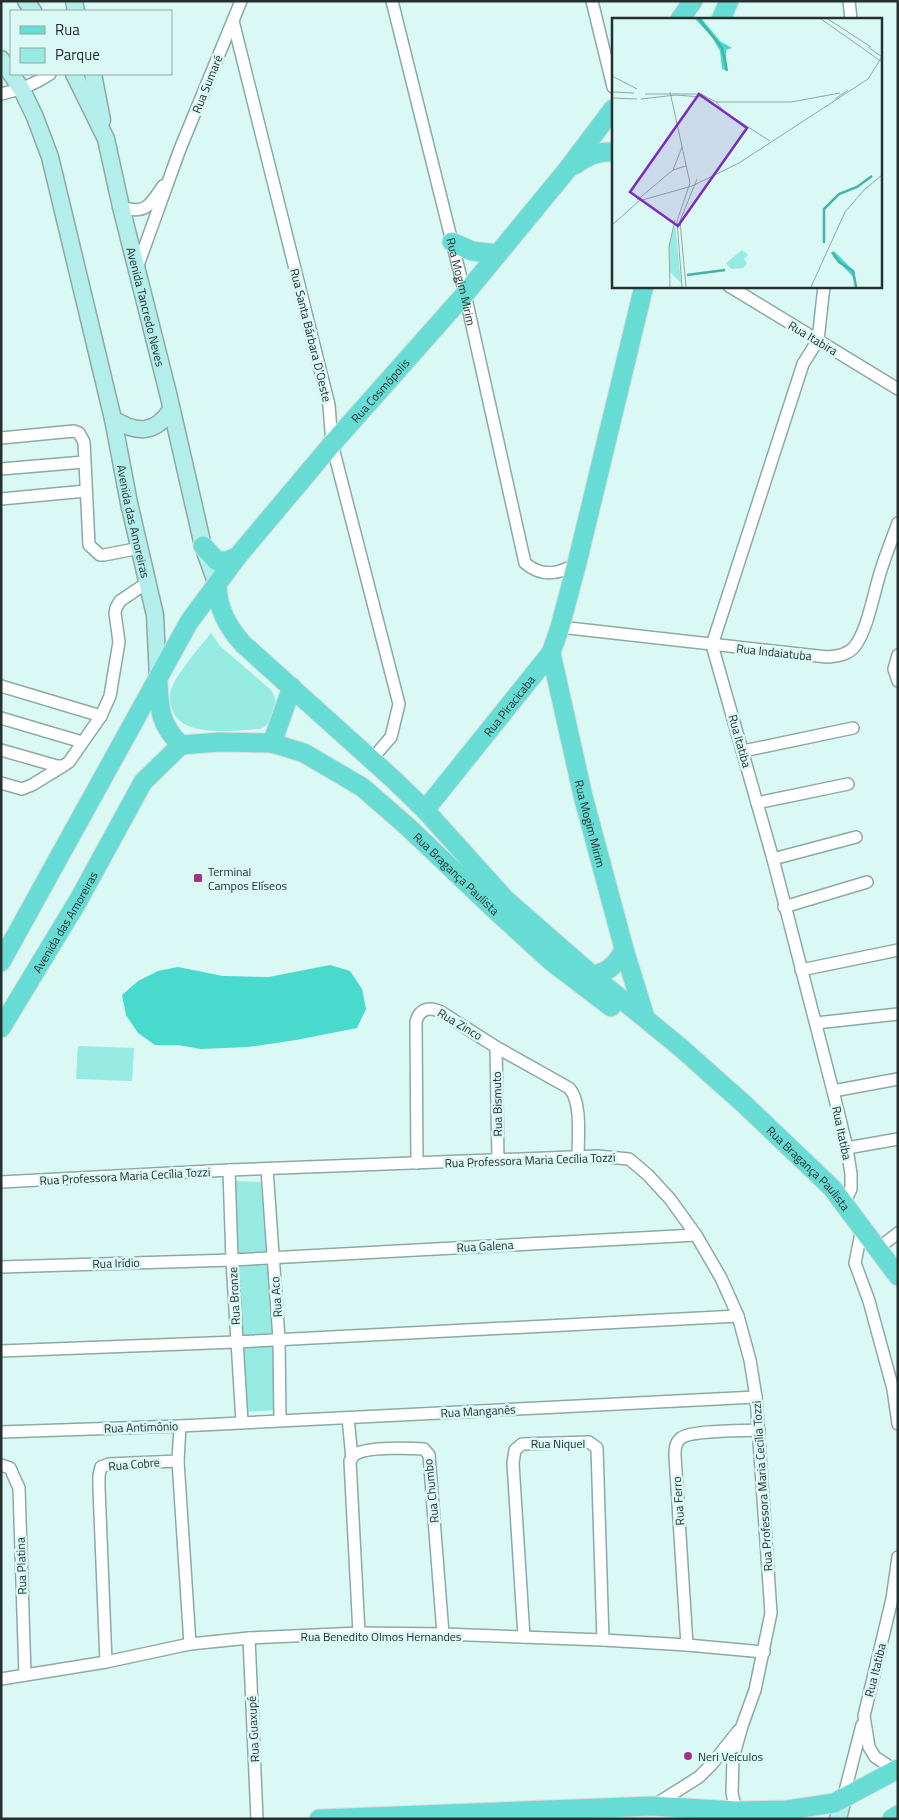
<svg xmlns="http://www.w3.org/2000/svg" width="899" height="1820" font-family="'Titillium Web',sans-serif">
<style>
.green{fill:#95ebe2}
.forest{fill:#48dacd}
.lines{fill:none;stroke-linecap:round;stroke-linejoin:round}
.street-casing{stroke:#8da9a5;stroke-width:14}
.secondary-casing{stroke:#8da9a5;stroke-width:19}
.primary-casing{stroke:#dcdede;stroke-width:21}
.street{stroke:#fff;stroke-width:11}
.secondary{stroke:#b3eeea;stroke-width:16}
.primary{stroke:#67dcd4;stroke-width:19}
.poi-dot{fill:#a2308b;stroke:#daf8f4;stroke-width:2}
.labels{text-anchor:middle;dominant-baseline:central;stroke-width:5;stroke-linejoin:round;paint-order:stroke}
.street-label{font-size:12px;fill:#25302f;stroke:#daf8f4}
.poi-label{font-size:12px;fill:#25302f;stroke:#daf8f4;text-anchor:start}
.inset-river{fill:none;stroke:#47b2a8;stroke-width:2.5}
.inset-road{fill:none;stroke:#92a8a5;stroke-width:1}
.view{fill:#7b2cbf;fill-opacity:0.15;stroke:#7b2cbf;stroke-width:2.5}
.inset-edge{fill:none;stroke:#25302f;stroke-width:2.5}
</style>
<rect width="100%" height="100%" fill="#daf8f4"/>
<g class="green">
<path d="M 211,633 L 220,646 L 271,690 C 281,705 276,722 260,729 C 234,730 182,739 172,709 C 169,702 169,694 172,687 C 179,671 200,647 211,633 Z"/>
<polygon points="78,1046 134,1048 132,1081 76,1079"/>
<polygon points="233,1181 266,1182 278,1410 244,1412"/>
</g>
<polygon class="forest" points="330,965 350,971 362,989 366,1009 357,1028 296,1040 248,1047 201,1049 178,1045 155,1045 138,1033 126,1015 122,995 138,981 158,971 178,967 223,976 269,977"/>
<g class="lines">
<g class="street-casing">
<g id="street">
<path id="s1" d="M 392,1 L 465,294 L 525,563 C 542,578 560,574 577,563"/>
<polyline points="592,1 613,87"/>
<polyline points="849,1 851,19"/>
<polyline points="233,21 329,405 332,444 399,704 391,737 372,759"/>
<path d="M 1,94 C 20,90 34,85 50,74"/>
<path d="M 121,207 C 146,215 150,205 163,186"/>
<polyline points="137,268 180,149 241,1"/>
<polyline points="729,286 898,389"/>
<polyline points="824,286 818,340 803,364 712,645 773,859 833,1091 847,1148 851,1174 851,1189 844,1203"/>
<polyline points="1,438 74,431 79,433 84,442 89,545 100,555 104,555 140,548"/>
<polyline points="1,469 84,462"/>
<polyline points="1,499 86,491"/>
<path d="M 560,627 L 827,657 C 838,656 848,655 855,646 C 868,629 874,591 881,570 C 886,554 892,539 898,523"/>
<polyline points="898,655 894,669 898,681"/>
<polyline points="1,686 101,716"/>
<polyline points="1,718 82,742"/>
<polyline points="1,750 57,766 63,766 69,762 101,716 110,696 119,642 115,613 116,608 120,601 148,582"/>
<polyline points="743,751 853,728"/>
<polyline points="1,783 22,789 32,785 63,766"/>
<polyline points="757,803 848,784"/>
<polyline points="773,859 856,837"/>
<polyline points="784,907 867,882"/>
<polyline points="801,970 898,950"/>
<polyline points="816,1023 898,1014"/>
<polyline points="496,1047 498,1160"/>
<polyline points="833,1091 898,1079"/>
<polyline points="847,1148 898,1139"/>
<path d="M 417,1163 L 416,1022 C 419,1009 429,1006 441,1012 L 496,1047 L 569,1088 C 582,1101 578,1138 578,1157"/>
<polyline points="267,1169 279,1339 280,1420"/>
<polyline points="229,1170 232,1260 242,1422"/>
<polyline points="1,1182 229,1170 597,1156 629,1159 648,1175 670,1199 696,1235 721,1278 738,1316 750,1360 756,1397 771,1613 755,1690 742,1726 733,1758 732,1793 736,1811"/>
<polyline points="862,1228 855,1263 869,1301 893,1389 898,1424"/>
<polyline points="877,1249 898,1233"/>
<polyline points="1,1267 232,1260 696,1235"/>
<polyline points="1,1351 236,1342 738,1316"/>
<polyline points="348,1418 352,1458"/>
<polyline points="180,1426 178,1461 190,1644"/>
<polyline points="1,1432 180,1426 756,1397"/>
<polyline points="1,1465 10,1468 19,1488 25,1675"/>
<path d="M 359,1633 L 350,1461 C 352,1457 354,1454 358,1453 C 371,1447 409,1448 424,1449 L 429,1455 L 443,1634"/>
<polyline points="524,1637 513,1463 515,1450 522,1444 589,1442 597,1448 603,1640"/>
<polyline points="249,1638 257,1819"/>
<path d="M 687,1645 L 675,1456 C 675,1449 675,1443 681,1438 C 691,1430 743,1431 759,1430"/>
<polyline points="106,1662 99,1488 99,1475 101,1467 109,1464 178,1461"/>
<polyline points="1,1679 106,1662 190,1644 249,1638 359,1633 443,1634 603,1640 687,1645 764,1652"/>
<polyline points="895,1770 875,1757 869,1747 864,1716 892,1599 898,1557"/>
<polyline points="843,1799 862,1725"/>
<polyline points="653,1806 699,1777 712,1764 738,1731"/>
</g>
</g>
<g class="secondary-casing">
<g id="secondary">
<polyline points="26,1 33,11"/>
<polyline points="74,1 76,11"/>
<path id="s2" d="M 1,59 L 22,90 L 35,117 L 50,157 L 113,419 L 129,503 L 155,615 L 158,679"/>
<path id="s3" d="M 74,74 L 106,139 L 121,207 L 168,393 L 203,546 L 217,585"/>
<polyline points="93,74 102,120"/>
<path d="M 113,419 C 136,433 154,435 171,410"/>
<polyline points="838,1819 843,1799"/>
</g>
</g>
<g class="primary-casing">
<g id="primary">
<polyline points="680,19 693,1"/>
<polyline points="721,19 729,1"/>
<path d="M 575,165 C 587,156 598,151 613,152"/>
<polyline points="452,242 472,251 498,254"/>
<polyline points="203,546 217,561 226,561 237,557"/>
<path id="s4" d="M 217,585 C 218,609 227,626 243,644 L 393,779 L 425,810 L 506,900 L 593,976 L 680,1047 L 744,1104 L 832,1188 L 898,1276"/>
<path id="s5" d="M 551,653 L 583,796 L 624,949 L 645,1017"/>
<path d="M 158,681 C 159,709 160,725 181,745"/>
<polyline points="272,743 292,687"/>
<path id="s6" d="M 181,745 L 219,742 L 272,743 L 304,753 L 362,787 L 408,827 L 494,909 L 552,962 L 611,1007"/>
<path id="s7" d="M 425,810 L 551,653 L 560,627 L 577,563 L 644,286"/>
<path id="s8" d="M 1,962 L 189,622 L 237,557 L 332,444 L 465,294 L 567,170 L 613,109"/>
<path d="M 583,975 C 603,977 616,967 624,949"/>
<path id="s9" d="M 1,1028 L 78,901 L 143,782 L 181,745"/>
<polyline points="319,1819 652,1806 736,1811 787,1810 834,1803 898,1769"/>
<polyline points="892,1819 898,1815"/>
</g>
</g>
<use href="#street" class="street"/>
<use href="#secondary" class="secondary"/>
<use href="#primary" class="primary"/>
</g>
<g class="poi-dot">
<rect x="193" y="873" width="10" height="10" rx="2.5"/>
<circle cx="688" cy="1756" r="5"/>
</g>
<g class="labels">
<g class="street-label">
<text transform="translate(207 84) rotate(-68)">Rua Sumaré</text>
<text stroke="none"><textPath href="#s1" startOffset="289">Rua Mogim Mirim</textPath></text>
<text stroke="none"><textPath href="#s3" startOffset="245">Avenida Tancredo Neves</textPath></text>
<text transform="translate(311 335) rotate(76)">Rua Santa Bárbara D'Oeste</text>
<text transform="translate(813 338) rotate(31)">Rua Itabira</text>
<text stroke="none"><textPath href="#s8" startOffset="689">Rua Cosmópolis</textPath></text>
<text stroke="none"><textPath href="#s2" startOffset="484">Avenida das Amoreiras</textPath></text>
<text transform="translate(774 652) rotate(6)">Rua Indaiatuba</text>
<text stroke="none"><textPath href="#s7" startOffset="134">Rua Piracicaba</textPath></text>
<text transform="translate(740 741) rotate(74)">Rua Itatiba</text>
<text stroke="none"><textPath href="#s5" startOffset="175">Rua Mogim Mirim</textPath></text>
<text stroke="none"><textPath href="#s6" startOffset="320">Rua Bragança Paulista</textPath></text>
<text stroke="none"><textPath href="#s9" startOffset="124">Avenida das Amoreiras</textPath></text>
<text transform="translate(460 1024) rotate(31)">Rua Zinco</text>
<text transform="translate(497 1104) rotate(-91)">Rua Bismuto</text>
<text transform="translate(842 1133) rotate(78)">Rua Itatiba</text>
<text transform="translate(530 1160) rotate(-2)">Rua Professora Maria Cecília Tozzi</text>
<text stroke="none"><textPath href="#s4" startOffset="838">Rua Bragança Paulista</textPath></text>
<text transform="translate(125 1176) rotate(-3)">Rua Professora Maria Cecília Tozzi</text>
<text transform="translate(485 1246) rotate(-3)">Rua Galena</text>
<text transform="translate(116 1263) rotate(-2)">Rua Irídio</text>
<text transform="translate(234 1296) rotate(-93)">Rua Bronze</text>
<text transform="translate(276 1297) rotate(-94)">Rua Aco</text>
<text transform="translate(478 1411) rotate(-3)">Rua Manganês</text>
<text transform="translate(141 1427) rotate(-2)">Rua Antimônio</text>
<text x="558" y="1443">Rua Niquel</text>
<text transform="translate(134 1464) rotate(-5)">Rua Cobre</text>
<text transform="translate(762 1486) rotate(-94)">Rua Professora Maria Cecília Tozzi</text>
<text transform="translate(431 1491) rotate(-96)">Rua Chumbo</text>
<text transform="translate(678 1501) rotate(-94)">Rua Ferro</text>
<text transform="translate(21 1566) rotate(-92)">Rua Platina</text>
<text x="381" y="1636">Rua Benedito Olmos Hernandes</text>
<text transform="translate(875 1670) rotate(-76)">Rua Itatiba</text>
<text transform="translate(253 1729) rotate(-93)">Rua Guaxupé</text>
</g>
<g class="poi-label">
<text x="208" y="871">Terminal<tspan x="208" dy="14">Campos Elíseos</tspan></text>
<text x="698" y="1756">Neri Veículos</text>
</g>
</g>
<g transform="translate(612 18)">
<rect width="270" height="270" fill="#daf8f4"/>
<path d="M 63,206 L 69,265 L 58,254 L 57,228 ZM 130,232 L 136,237 L 132,241 L 135,246 L 131,250 L 119,251 L 114,245 Z" fill="#95ebe2"/>
<path d="M 83,1 L 90,1 L 108,23 L 120,30 L 114,32 L 115,53 L 110,51 L 108,33 L 100,19 ZM 222,233 L 242,253 L 245,268 L 242,260 L 221,238 Z" fill="#48dacd"/>
<path class="inset-river" d="M 87,1 L 110,30 L 115,53M 212,225 L 212,191 L 227,176 L 245,169 L 260,158M 220,234 L 227,244 L 241,253 L 244,269M 75,257 L 113,252"/>
<path class="inset-road" d="M 209,1 L 270,44M 216,1 L 259,29M 256,29 L 270,39M 0,58 L 25,71M 0,74 L 22,75M 58,74 L 78,165 L 65,203 L 70,269M 33,76 L 89,76 L 104,84 L 110,91M 0,80 L 25,81M 29,81 L 64,77 L 89,79 L 158,123M 223,81 L 236,72M 104,84 L 179,84 L 228,75M 61,152 L 70,129M 25,182 L 61,152 L 74,148M 0,207 L 27,183 L 80,168 L 127,145 L 256,61 L 269,40M 58,269 L 57,229 L 63,202M 74,269 L 68,203 L 85,161M 199,269 L 233,194 L 252,172 L 270,157"/>
<path class="view" d="M 87,76 L 135,110 L 66,208 L 18,174 Z"/>
<rect width="270" height="270" class="inset-edge"/>
</g>
<rect width="899" height="1820" fill="none" stroke="#25302f" stroke-width="5"/>
<rect x="10" y="10" width="162" height="65" fill="#daf8f4" stroke="#92a8a5"/>
<rect x="20" y="26" width="25" height="8" fill="#67dcd4" stroke="#92a8a5"/>
<text x="55" y="35" font-size="15" fill="#25302f">Rua</text>
<rect x="20" y="48" width="25" height="15" fill="#95ebe2" stroke="#92a8a5"/>
<text x="55" y="60" font-size="15" fill="#25302f">Parque</text>
</svg>
